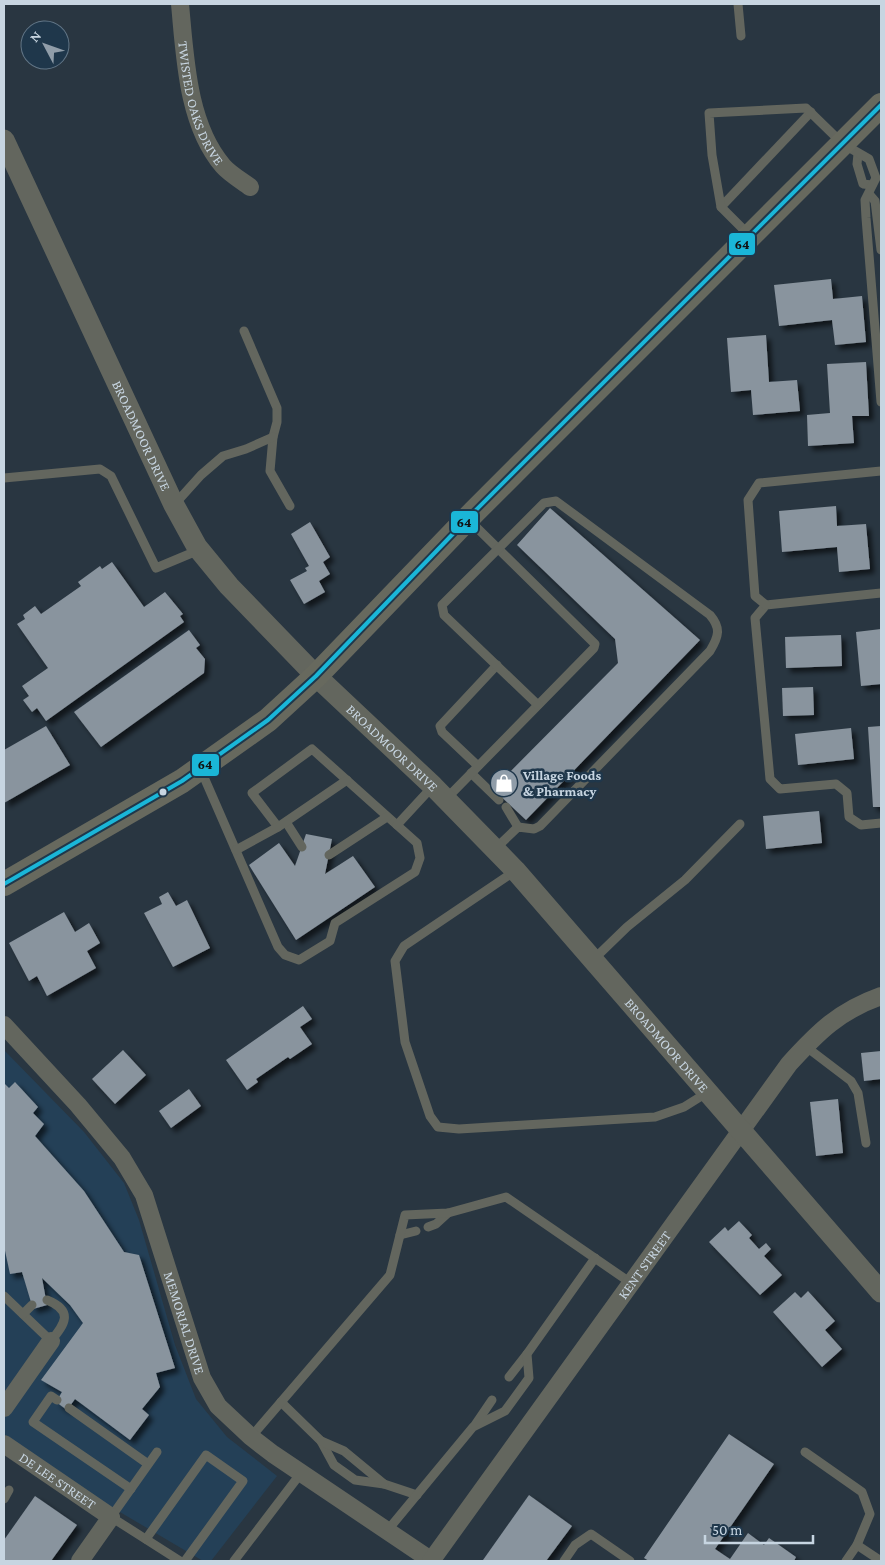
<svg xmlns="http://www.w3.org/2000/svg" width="885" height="1565" font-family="'Crimson Pro',serif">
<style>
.built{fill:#244057}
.building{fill:#89949e;filter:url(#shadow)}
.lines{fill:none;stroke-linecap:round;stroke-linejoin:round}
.service{stroke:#63665e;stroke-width:9}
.minor{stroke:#63665e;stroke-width:18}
.tertiary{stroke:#63665e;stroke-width:21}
.secondary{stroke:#67695e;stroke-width:24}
.bus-1-casing{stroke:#1f374b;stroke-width:8}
.bus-1{stroke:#1ab6d8;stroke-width:4}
.bus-dot{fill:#c7d5e1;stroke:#1f374b;stroke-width:2}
.labels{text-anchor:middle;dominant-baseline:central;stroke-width:5;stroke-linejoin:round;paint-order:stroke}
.street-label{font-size:14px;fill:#c7d5e1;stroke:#1f374b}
.poi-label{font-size:14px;font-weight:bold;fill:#c7d5e1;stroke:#1f374b;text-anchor:start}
.line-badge{stroke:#1f374b;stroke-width:2}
.pale-badge-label{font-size:14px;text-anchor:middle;font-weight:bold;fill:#111}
</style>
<defs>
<filter id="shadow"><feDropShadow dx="4.5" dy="4.5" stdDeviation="2.5" flood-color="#0009"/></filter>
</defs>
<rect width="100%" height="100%" fill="#293641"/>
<polygon class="built" points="4,1050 84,1132 124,1183 139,1220 175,1345 196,1399 227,1437 277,1476 211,1561 203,1561 108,1505 4,1434"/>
<g class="building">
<polygon points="831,279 833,299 862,296 866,342 835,345 832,320 779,326 774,285"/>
<polygon points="766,335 769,382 797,380 800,411 753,415 751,390 731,392 727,338"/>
<polygon points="866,362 869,416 852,416 854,443 808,446 807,415 830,413 827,364"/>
<polygon points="836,506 837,526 866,524 870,569 839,572 837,547 782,552 779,511"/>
<polygon points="550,508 700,640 526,820 493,789 618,663 615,639 517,545"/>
<polygon points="310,522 330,557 323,562 330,574 319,581 325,592 304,604 290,580 307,571 305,568 309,566 291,534"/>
<polygon points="112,562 144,607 165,592 183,614 180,616 184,622 46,721 37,708 32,712 23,700 29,696 22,686 48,668 17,624 25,619 23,615 35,606 41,614 81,586 78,582 100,566 102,569"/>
<polygon points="881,629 881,684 861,686 856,632"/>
<polygon points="189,630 200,645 196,648 205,659 204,673 101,747 74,712"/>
<polygon points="841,635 842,666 786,668 785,637"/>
<polygon points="813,687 814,715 783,716 782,688"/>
<polygon points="46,726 70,765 4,803 4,750"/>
<polygon points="881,726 881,807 873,807 868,727"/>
<polygon points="851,728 854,759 798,765 795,734"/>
<polygon points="819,811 822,843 766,849 763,816"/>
<polygon points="306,834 332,839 325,874 353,856 375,887 296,940 249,865 279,843 295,866"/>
<polygon points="168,892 176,906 187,900 210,948 173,967 144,913 162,904 159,897"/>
<polygon points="64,912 75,932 89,923 100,943 87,951 96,968 47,996 37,976 29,981 9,943"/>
<polygon points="303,1006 312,1019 300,1027 312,1044 290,1059 288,1057 256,1079 258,1082 247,1090 226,1060"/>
<polygon points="123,1050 146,1075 115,1104 92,1079"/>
<polygon points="881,1051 881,1079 864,1081 861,1053"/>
<polygon points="15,1082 38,1107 33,1113 44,1124 35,1136 84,1191 124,1252 139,1255 175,1368 156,1373 160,1387 142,1409 149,1415 130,1440 75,1399 67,1410 56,1402 62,1392 41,1380 83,1323 70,1305 42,1278 47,1305 33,1309 22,1272 10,1274 4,1246 4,1083 9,1088"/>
<polygon points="189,1089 201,1106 171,1128 159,1111"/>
<polygon points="838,1099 843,1153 816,1156 810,1102"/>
<polygon points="739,1221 752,1235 749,1238 759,1249 766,1243 771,1249 764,1256 782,1275 760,1295 709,1242 725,1227 728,1231"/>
<polygon points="808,1291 835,1321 825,1330 842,1349 822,1367 773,1312 795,1292 801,1298"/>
<polygon points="729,1434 774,1464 715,1549 730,1559 748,1533 764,1545 769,1538 796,1557 794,1561 649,1561 644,1558"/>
<polygon points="529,1495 572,1526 546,1561 485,1561 483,1560"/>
<polygon points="35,1496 77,1525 51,1561 4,1561 4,1540"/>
</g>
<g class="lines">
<g class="service">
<polyline points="738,4 741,36"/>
<polyline points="858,154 857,164 863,184 872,185"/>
<polyline points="869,194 875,201 881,250"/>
<polyline points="721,207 811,112"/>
<polyline points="749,235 721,207 712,155 709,113 806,108 843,144 869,159 876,178 865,200 866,218 881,402"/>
<polyline points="244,331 277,408 277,422 273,437 270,471 290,506"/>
<polyline points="4,478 100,469 111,476 156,568 199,550"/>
<polyline points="174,505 201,475 223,456 246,449 273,437"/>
<polyline points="881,593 766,605 755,618 770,779 780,789 836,784 847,793 849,817 861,825 881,823"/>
<polyline points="766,605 755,596 748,500 759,483 881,471"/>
<polyline points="478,766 442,732 440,726 497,665"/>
<polyline points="200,768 278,947 285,955 299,960 330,941 335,923 415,872 420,858 417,843 312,749 252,793 278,827"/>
<polyline points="471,773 499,800"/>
<polyline points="446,799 594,648 595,644 469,520"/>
<polyline points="506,807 518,827"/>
<polyline points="286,822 302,847"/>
<polyline points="397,825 433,786"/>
<path d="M 495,849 L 518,827 L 534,829 L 540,826 L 710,651 C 719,636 721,628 710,615 L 556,501 L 544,503 L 442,605 L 444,615 L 538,705"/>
<polyline points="236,850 278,827 347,780"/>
<polyline points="329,855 387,817"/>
<polyline points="515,871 404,946 395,961 405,1042 430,1116 438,1127 459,1129 655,1117 684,1107 708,1092"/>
<polyline points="594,959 627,927 685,880 740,824"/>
<polyline points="805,1046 851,1081 858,1093 866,1143"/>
<polyline points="428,1227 436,1224 448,1213"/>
<polyline points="400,1235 416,1231"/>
<path d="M 4,1296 L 51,1341 C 65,1324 74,1311 47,1300"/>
<polyline points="23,1314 32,1305"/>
<polyline points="509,1377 527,1354"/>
<polyline points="57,1400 51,1396 33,1422 131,1489"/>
<polyline points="281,1402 321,1441 334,1465 355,1480 384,1484 417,1495"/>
<polyline points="69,1408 148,1464"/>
<polyline points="475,1425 492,1400"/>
<polyline points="251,1437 390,1275 405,1215 448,1213 506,1197 631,1283"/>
<polyline points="321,1441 344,1451 384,1484"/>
<polyline points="157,1452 111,1517 180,1561"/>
<polyline points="805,1452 862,1492 870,1514 857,1545 846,1561"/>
<polyline points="4,1499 9,1490"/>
<polyline points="387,1531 473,1427 505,1411 529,1378 527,1354 595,1258"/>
<polyline points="146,1539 206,1455 243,1481 185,1561"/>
<polyline points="857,1545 881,1561"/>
<polyline points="234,1561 301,1473"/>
<polyline points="564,1561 575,1545 591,1534 630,1561"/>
</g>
<g class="minor">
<path id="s1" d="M 180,4 C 185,56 187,124 223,166 C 230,174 242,181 250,187"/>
<path id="s2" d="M 4,1025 L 78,1105 L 122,1158 L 144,1195 L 202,1378 L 218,1406 L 251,1437 L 273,1454 L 432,1561"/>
<polyline points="4,1408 51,1341"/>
<path id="s3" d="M 4,1444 L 111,1517 L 80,1561"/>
<path id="s4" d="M 431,1561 L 789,1064 C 818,1032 839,1011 881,996"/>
</g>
<path class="tertiary" id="s5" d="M 4,140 L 174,505 L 197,547 L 229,586 L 316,676 L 433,786 L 515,870 L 881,1292"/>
<polyline class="secondary" points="4,884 182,781 268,720 316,676 474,512 881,105"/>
<g class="bus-1-casing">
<polyline id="bus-1" points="4,884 182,781 268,720 316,676 474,512 881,105"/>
</g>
<use href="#bus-1" class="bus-1"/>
</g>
<defs>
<g id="shop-disc" transform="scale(1.4375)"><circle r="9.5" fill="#909da9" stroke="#1f374b"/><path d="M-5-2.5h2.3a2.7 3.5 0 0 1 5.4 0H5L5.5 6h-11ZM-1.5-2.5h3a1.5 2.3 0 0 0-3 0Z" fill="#fff"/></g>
</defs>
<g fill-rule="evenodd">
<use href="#shop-disc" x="504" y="783"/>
</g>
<circle class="bus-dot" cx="163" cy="792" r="4.5"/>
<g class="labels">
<g class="street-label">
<text stroke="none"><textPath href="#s1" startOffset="102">TWISTED OAKS DRIVE</textPath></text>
<text stroke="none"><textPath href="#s5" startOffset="326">BROADMOOR DRIVE</textPath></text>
<text stroke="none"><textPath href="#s5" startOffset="731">BROADMOOR DRIVE</textPath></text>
<text stroke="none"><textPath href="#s5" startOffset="1136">BROADMOOR DRIVE</textPath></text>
<text stroke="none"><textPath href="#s4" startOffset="365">KENT STREET</textPath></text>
<text stroke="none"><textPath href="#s2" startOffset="355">MEMORIAL DRIVE</textPath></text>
<text stroke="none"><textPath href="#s3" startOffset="65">DE LEE STREET</textPath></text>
</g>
<g class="poi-label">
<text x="523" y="775">Village Foods<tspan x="523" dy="16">&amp; Pharmacy</tspan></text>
</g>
</g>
<g class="line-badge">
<rect x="728" y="232" width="28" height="24" rx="5" fill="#1ab6d8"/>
<rect x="450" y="510" width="29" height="24" rx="5" fill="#1ab6d8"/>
<rect x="191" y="753" width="29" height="24" rx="5" fill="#1ab6d8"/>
</g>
<g class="pale-badge-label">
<text x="742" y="249">64</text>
<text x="464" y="527">64</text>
<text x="205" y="769">64</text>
</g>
<rect width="885" height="1565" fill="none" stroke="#c7d5e1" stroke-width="10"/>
<g transform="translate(45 45) rotate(311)"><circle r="24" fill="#1f374b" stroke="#627687"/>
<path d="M0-4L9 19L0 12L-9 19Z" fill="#909da9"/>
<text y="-8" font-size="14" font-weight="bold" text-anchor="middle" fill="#c7d5e1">N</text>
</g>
<path d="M705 1535v8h108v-8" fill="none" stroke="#c7d5e1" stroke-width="2.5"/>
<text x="712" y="1535" font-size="15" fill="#c7d5e1" stroke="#1f374b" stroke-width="4" paint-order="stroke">50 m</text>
</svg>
